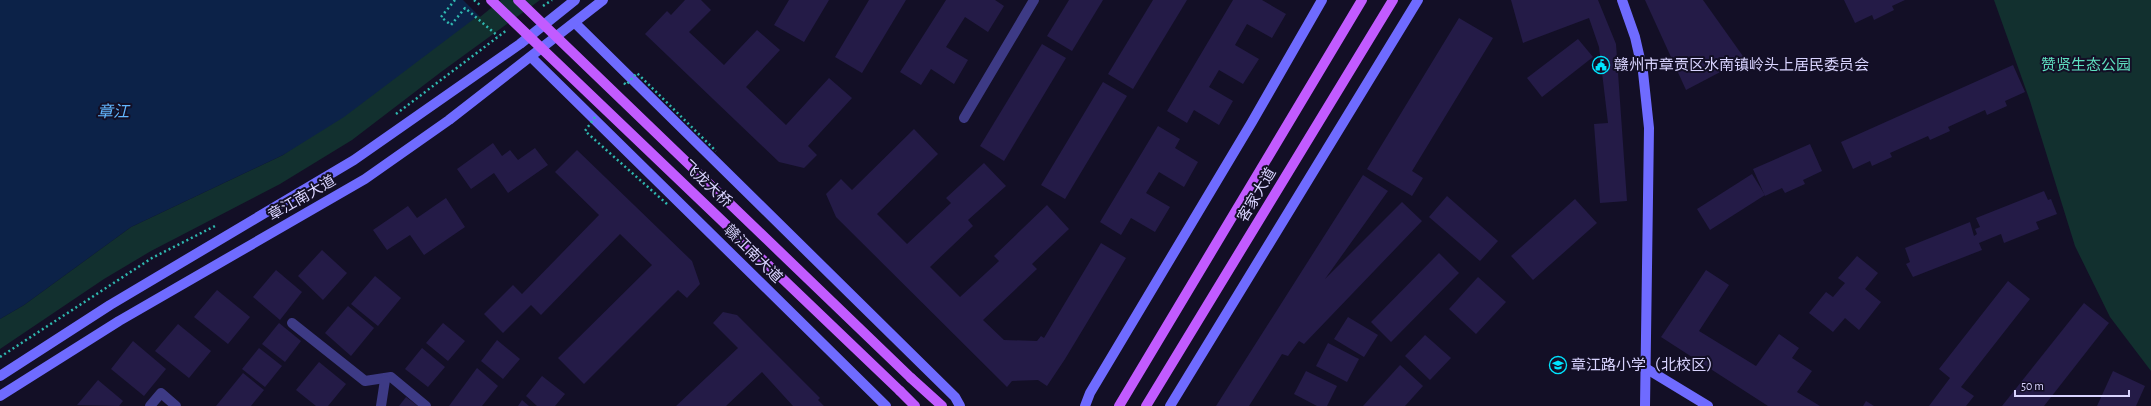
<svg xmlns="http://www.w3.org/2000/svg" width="2151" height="406" font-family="'Alegreya Sans','Noto Sans SC',sans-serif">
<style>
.green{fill:#12302f}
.water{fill:#0c2248}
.pier{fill:#130f26}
.building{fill:#241b47}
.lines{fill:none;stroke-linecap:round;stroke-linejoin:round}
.path{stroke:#2fb8b0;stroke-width:2.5;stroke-dasharray:2 3;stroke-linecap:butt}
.street{stroke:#3d3a85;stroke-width:10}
.secondary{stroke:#6f6bff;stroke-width:10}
.primary{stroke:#c25bff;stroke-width:10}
.path-bridge{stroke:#2fb8b0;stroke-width:2.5;stroke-dasharray:2 3;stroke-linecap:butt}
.primary-bridge{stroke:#c25bff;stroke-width:10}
.labels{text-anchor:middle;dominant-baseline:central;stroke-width:4;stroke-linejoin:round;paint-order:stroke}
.poi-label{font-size:15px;fill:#d9d4ff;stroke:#130f26;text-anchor:start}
.park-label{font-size:15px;fill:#5fe0c0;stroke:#130f26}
.street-label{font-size:15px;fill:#d9d4ff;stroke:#130f26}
.water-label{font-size:16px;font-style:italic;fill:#62b6ff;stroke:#130f26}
</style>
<rect width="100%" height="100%" fill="#130f26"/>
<g class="green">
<polygon points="499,0 540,0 441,72 352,140 280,184 151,251 104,279 0,349 0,319 24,305 131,227 283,155"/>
<polygon points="1994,0 2151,0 2151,371 2110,317 2075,246 2030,101"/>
</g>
<polygon class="water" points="0,0 499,0 344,117 283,155 131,227 24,305 0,319"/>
<polygon class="pier" points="463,0 501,0 480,17"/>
<g class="building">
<polygon points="685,0 701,0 711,10 689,32 724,65 757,30 780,50 746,87 786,125 829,78 852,98 808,146 817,155 804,168 779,162 645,34 667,11 671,15"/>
<polygon points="789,0 829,0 804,42 774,25"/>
<polygon points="869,0 906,0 862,73 835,57"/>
<polygon points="946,0 995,0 1004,6 988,32 965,17 946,47 968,60 954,84 931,69 921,85 900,72"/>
<polygon points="1069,0 1103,0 1072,51 1047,36"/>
<polygon points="1153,0 1187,0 1133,89 1108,74"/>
<polygon points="1233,0 1262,0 1286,14 1272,38 1247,24 1235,45 1259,59 1243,84 1219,70 1209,87 1233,101 1219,125 1194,110 1187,123 1167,111"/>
<polygon points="1511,0 1598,0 1616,44 1627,201 1600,203 1594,124 1608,123 1599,47 1589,18 1523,43"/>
<polygon points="1645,0 1703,0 1745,59 1686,90"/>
<polygon points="1844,0 1905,0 1892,6 1894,10 1874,20 1872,15 1855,23"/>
<polygon points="1459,18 1493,38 1412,171 1423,178 1412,196 1367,169"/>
<polygon points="1578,39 1593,57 1542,97 1527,78"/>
<polygon points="1042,44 1066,58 1004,161 980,146"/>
<polygon points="2013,65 2025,92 2005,101 2007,106 1987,115 1985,110 1948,127 1950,131 1930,140 1928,136 1890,153 1892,157 1872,166 1870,161 1853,169 1841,142"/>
<polygon points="1103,82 1127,96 1065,199 1041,185"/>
<polygon points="1158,126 1180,139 1175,148 1198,162 1184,187 1159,172 1146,193 1170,207 1155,232 1131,218 1121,235 1100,222"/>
<polygon points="914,129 938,154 877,214 907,244 951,203 946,198 984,163 1006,186 968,220 973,226 930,267 960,297 999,261 994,256 1047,205 1069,229 1032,264 1037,269 983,320 1004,340 1037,341 1041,336 1044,338 1101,243 1126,258 1065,359 1047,386 1038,380 1012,381 1007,387 836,217 826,194 841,179 852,190"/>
<polygon points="493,143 502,156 510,150 518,160 535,148 548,165 508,193 494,173 471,189 457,169"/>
<polygon points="1810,144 1822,171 1803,180 1805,184 1785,193 1782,188 1765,196 1753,169"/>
<polygon points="577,150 692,261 700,284 687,298 678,290 584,384 558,358 652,265 620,234 541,315 531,305 503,333 484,314 513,285 522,294 599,215 555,172"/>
<polygon points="1752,174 1765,195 1710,230 1697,209"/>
<polygon points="1363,175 1388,191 1325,279 1402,202 1422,221 1304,344 1299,341 1288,356 1282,354 1249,406 1216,406"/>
<polygon points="2044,191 2048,200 2051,199 2057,214 2036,222 2039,229 2004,243 2001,234 1979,243 1982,250 1913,277 1906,264 1910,262 1905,248 1970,222 1974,236 1977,234 1975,229 1980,227 1976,218"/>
<polygon points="1447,196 1498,241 1480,261 1429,217"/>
<polygon points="446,198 465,227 424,255 410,235 387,250 373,230 408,206 417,218"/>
<polygon points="1575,199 1597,223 1533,280 1511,256"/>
<polygon points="322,250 347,273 323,300 298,276"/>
<polygon points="1439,253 1459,273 1391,342 1371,322"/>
<polygon points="1857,256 1878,273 1865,289 1881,302 1859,330 1845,318 1833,332 1809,313 1826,292 1833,297 1845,283 1838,278"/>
<polygon points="276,270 302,292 280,320 253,297"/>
<polygon points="1706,270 1729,285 1699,331 1756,366 1779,334 1799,348 1792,358 1812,371 1797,392 1820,406 1768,406 1661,337"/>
<polygon points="375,276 401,298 378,326 351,304"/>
<polygon points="1478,277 1506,302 1476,334 1449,309"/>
<polygon points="2008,281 2030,299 1961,387 1974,396 1966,406 1929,406 1950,378 1939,369"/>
<polygon points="217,290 250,317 228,344 194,317"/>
<polygon points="2084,303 2109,323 2044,406 2002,406"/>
<polygon points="348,306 374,328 351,356 325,333"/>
<polygon points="723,312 737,315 820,398 818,400 824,406 793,406 762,372 726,406 676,406 738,348 713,323"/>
<polygon points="1348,317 1378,335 1364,357 1334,339"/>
<polygon points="279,323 301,341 285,362 262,344"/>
<polygon points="443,323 465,341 448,361 426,343"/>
<polygon points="178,324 211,351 189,378 155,351"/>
<polygon points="1425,335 1451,358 1430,380 1405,356"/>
<polygon points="497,340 520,359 503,379 481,361"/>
<polygon points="133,341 166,369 144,396 111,369"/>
<polygon points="1328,343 1359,359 1347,382 1316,366"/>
<polygon points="259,348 282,366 265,387 242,369"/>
<polygon points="422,348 445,367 428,387 405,369"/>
<polygon points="319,362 346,384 328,406 316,406 296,390"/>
<polygon points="1400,365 1423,386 1405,406 1363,406"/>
<polygon points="477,368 498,386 482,406 449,406"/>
<polygon points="1306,371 1337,386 1327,406 1317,406 1294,394"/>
<polygon points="2113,371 2145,386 2136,406 2097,406"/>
<polygon points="243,373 264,390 251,406 216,406"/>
<polygon points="542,376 565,394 555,406 537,406 526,396"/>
<polygon points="98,380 123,401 119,406 77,405"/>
<polygon points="406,397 418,406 399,406"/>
<polygon points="522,400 529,406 518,406"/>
<polygon points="1866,401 1874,406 1863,406"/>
</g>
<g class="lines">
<g class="path">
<polyline points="455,0 441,17 451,25 465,8 498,36"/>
<polyline points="543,6 552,0"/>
<polyline points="396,114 507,30"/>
<polyline points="0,357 152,258 215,226"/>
</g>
<g class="street">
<polyline points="964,118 1034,0"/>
<polyline points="292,323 365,381 391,377 426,406"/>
<polyline points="150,406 161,393 176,406"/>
<polyline points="381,406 385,380"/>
</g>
<g class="secondary">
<polyline points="1622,0 1635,37 1643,72 1649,128 1645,406"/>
<polyline points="575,23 955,397 960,406"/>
<polyline points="531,57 886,406"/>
<polyline points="1647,369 1708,406"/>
<polyline points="0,376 110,305 354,160 520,44 575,0"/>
<polyline points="0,396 119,321 365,179 449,120 603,0"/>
<polyline points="1085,406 1090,393 1252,122 1322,0"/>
<polyline points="1170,406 1418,0"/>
</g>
<g class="primary">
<polyline points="911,378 942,406"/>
<polyline points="900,391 915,406"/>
<polyline points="1119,406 1362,0"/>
<polyline points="1146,406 1393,0"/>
</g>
<g class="path-bridge">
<polyline points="474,0 480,5"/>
<polyline points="624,83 626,85 637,73 716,151"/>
<polyline points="595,117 585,131 667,204"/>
</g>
<g class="primary-bridge">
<polyline points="491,0 900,391"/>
<polyline points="518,0 911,378"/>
</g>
</g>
<defs>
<g id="civic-ring" transform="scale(0.9)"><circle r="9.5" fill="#130f26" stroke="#00e5ff" stroke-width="1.5"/><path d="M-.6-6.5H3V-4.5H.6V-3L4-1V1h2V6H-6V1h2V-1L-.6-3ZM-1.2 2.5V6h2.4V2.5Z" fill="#00e5ff"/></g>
<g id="school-ring" transform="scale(0.9)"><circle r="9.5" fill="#130f26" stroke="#00e5ff" stroke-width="1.5"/><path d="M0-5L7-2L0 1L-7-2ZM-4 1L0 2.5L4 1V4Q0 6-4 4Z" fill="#00e5ff"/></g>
</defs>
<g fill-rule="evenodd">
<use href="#civic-ring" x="1601" y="65"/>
<use href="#school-ring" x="1558" y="365"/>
</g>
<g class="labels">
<g class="poi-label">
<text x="1614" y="65">赣州市章贡区水南镇岭头上居民委员会</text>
<text x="1571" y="365">章江路小学（北校区）</text>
</g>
<g class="park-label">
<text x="2086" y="65">赞贤生态公园</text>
</g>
<g class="street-label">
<text transform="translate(707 184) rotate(43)">飞龙大桥</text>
<text transform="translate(1257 195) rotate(-59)">客家大道</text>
<text transform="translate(302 198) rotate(-30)">章江南大道</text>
<text transform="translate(753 254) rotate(45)">赣江南大道</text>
</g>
<g class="water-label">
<text x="113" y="112">章江</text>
</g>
</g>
<path d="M2015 390v6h114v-6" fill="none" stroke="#d9d4ff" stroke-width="2"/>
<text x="2021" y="390" font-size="12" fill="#d9d4ff" stroke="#130f26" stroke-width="3" paint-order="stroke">50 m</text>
</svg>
